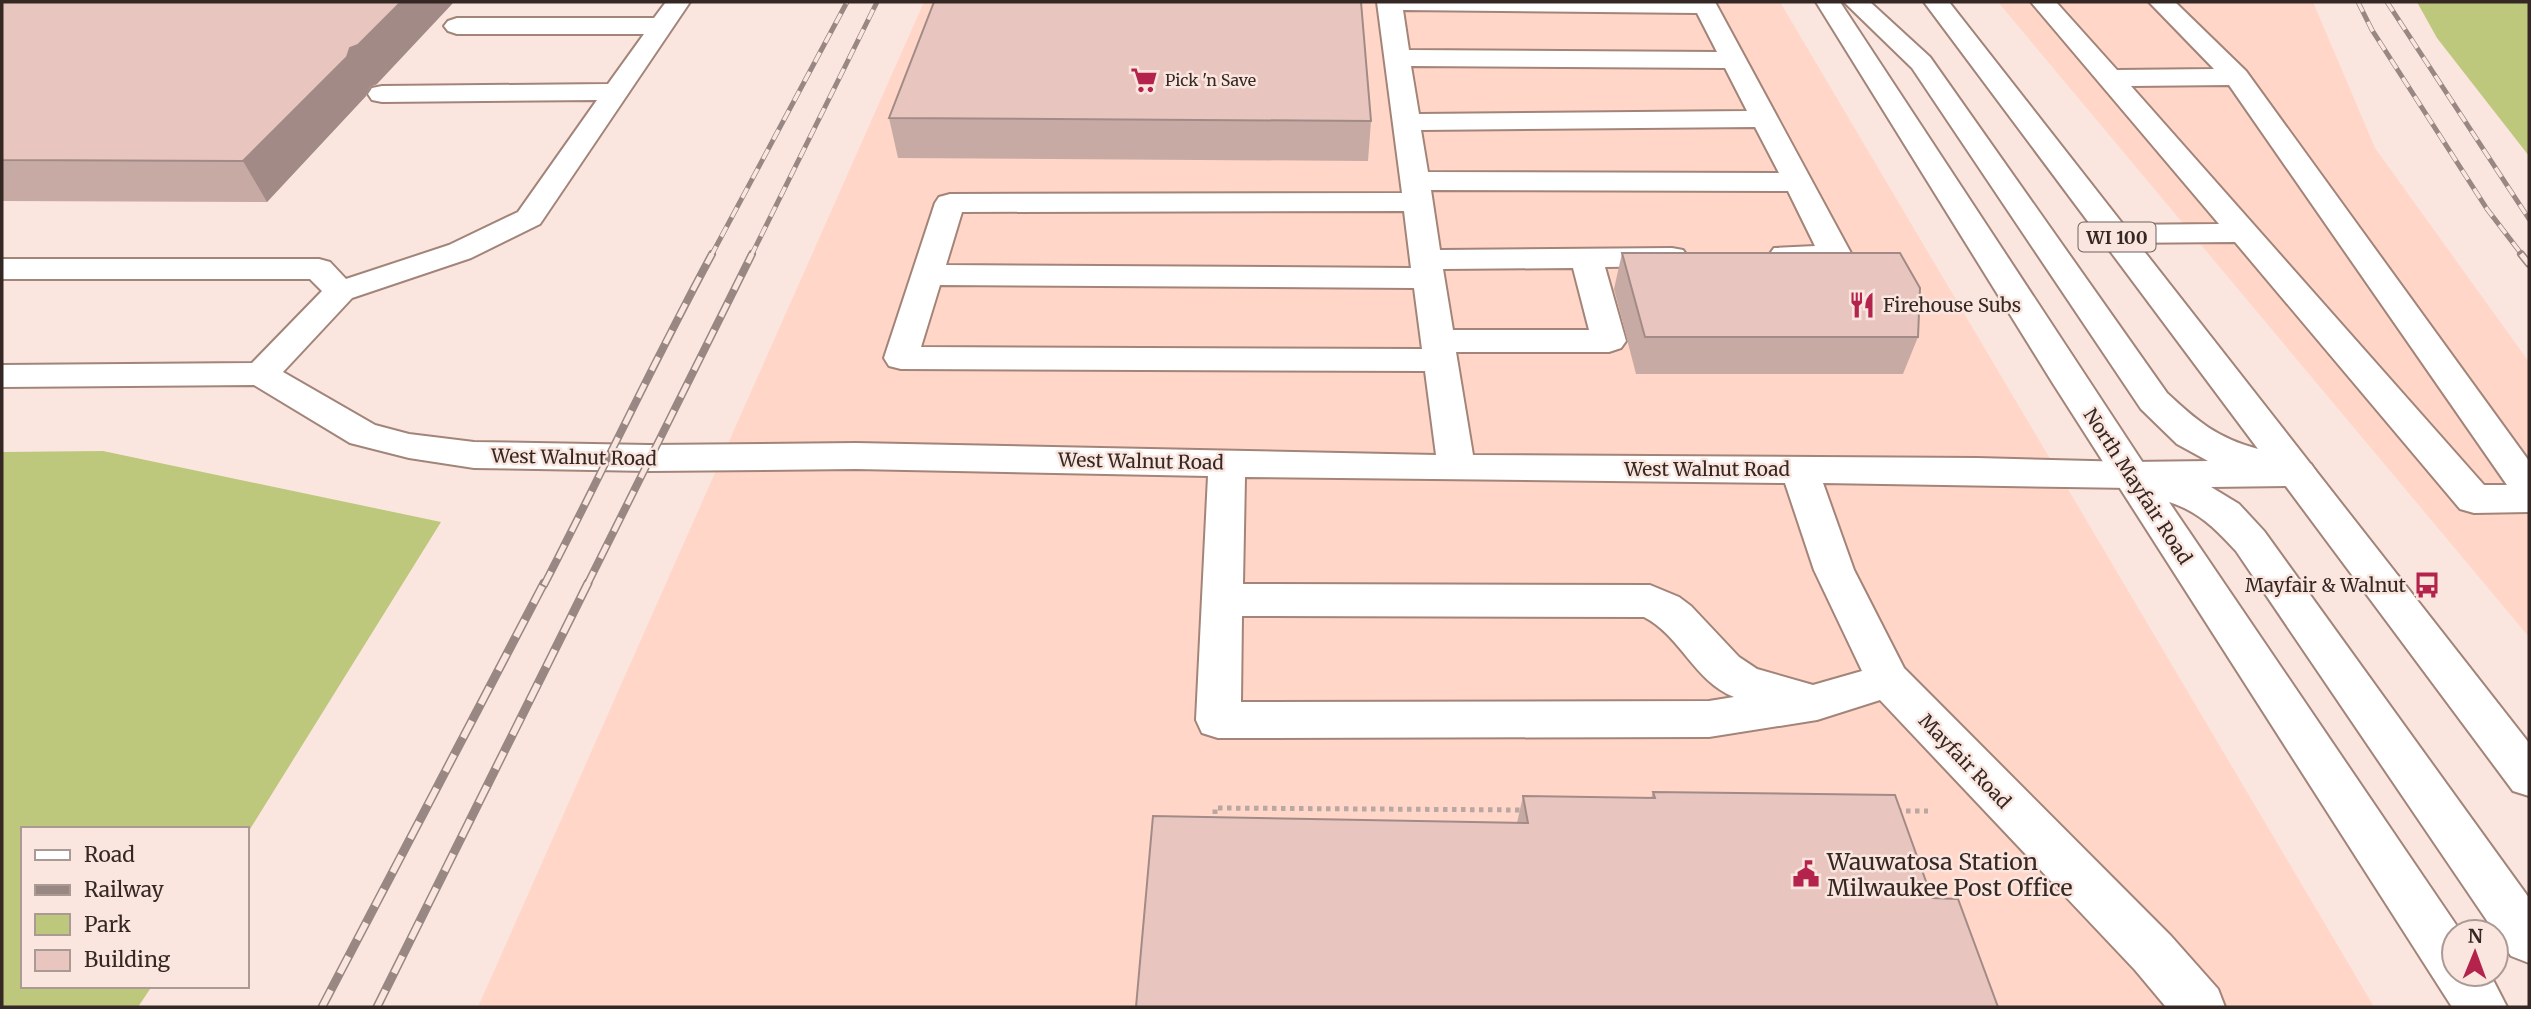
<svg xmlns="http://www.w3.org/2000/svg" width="2531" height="1009" font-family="Merriweather,serif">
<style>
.built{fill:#ffd6c7}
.green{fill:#bdc87d}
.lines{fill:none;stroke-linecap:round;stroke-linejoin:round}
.minor-casing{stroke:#a28479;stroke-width:4}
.major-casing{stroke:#a28479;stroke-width:4}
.path{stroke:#b9a7a1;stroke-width:5;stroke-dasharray:4.5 4.5;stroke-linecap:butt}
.minor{fill:#fff;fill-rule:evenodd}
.major{fill:#fff;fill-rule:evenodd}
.rail-far2-casing{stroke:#988782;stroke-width:5}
.rail-far1-casing{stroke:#988782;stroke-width:8}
.rail-casing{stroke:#988782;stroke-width:9}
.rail-far2{stroke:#fae6df;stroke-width:3.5;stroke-dasharray:11;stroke-linecap:butt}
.rail-far1{stroke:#fae6df;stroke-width:5;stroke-dasharray:15;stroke-linecap:butt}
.rail{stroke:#fae6df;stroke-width:6;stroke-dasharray:19;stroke-linecap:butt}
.wall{fill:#c8aaa4}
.shaded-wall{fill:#a28b86}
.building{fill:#e8c6bf;stroke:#a28b86;stroke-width:2}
.labels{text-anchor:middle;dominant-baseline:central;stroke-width:5;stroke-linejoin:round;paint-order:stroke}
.far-poi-label{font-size:16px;fill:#352824;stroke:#fae6df;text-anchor:start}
.shield{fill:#fae6df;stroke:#70615c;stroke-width:2}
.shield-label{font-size:18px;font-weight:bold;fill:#352824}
.poi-label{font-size:19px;fill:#352824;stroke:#fae6df;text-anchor:start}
.street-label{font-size:19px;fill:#352824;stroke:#fae6df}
.near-poi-label{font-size:23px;fill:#352824;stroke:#fae6df;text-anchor:start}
</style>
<rect width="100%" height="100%" fill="#fae6df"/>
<g class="built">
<polygon points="924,2 1780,2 2374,1007 478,1007"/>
<polygon points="1998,2 2313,2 2375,148 2529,362 2529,637"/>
</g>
<g class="green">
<polygon points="2417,2 2529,2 2529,156 2437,38"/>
<polygon points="103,451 441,522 247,834 247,829 23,829 23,986 152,986 138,1007 2,1007 2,452"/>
</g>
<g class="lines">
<g class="minor-casing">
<g id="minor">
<path d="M 666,2 L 690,2 L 540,224 L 471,258 L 352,298 L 283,372 L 375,425 L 409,434 L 474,442 L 649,445 L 856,443 L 1436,455 L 1425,371 L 901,369 L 889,366 L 884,358 L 935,203 L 939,197 L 950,194 L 1402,193 L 1377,2 L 1715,2 L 1852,255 L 1847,262 C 1825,267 1796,267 1774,262 L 1769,255 L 1774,248 L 1815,246 L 1788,191 L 1431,190 L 1440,250 L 1672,248 L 1683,250 L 1688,257 L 1683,264 L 1672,266 L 1605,267 L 1626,341 L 1621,348 L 1609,352 L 1456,352 L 1473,455 L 1977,458 L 2131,462 L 2298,460 L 2311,464 L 2317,473 L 2311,482 L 2298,486 L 2131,488 L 1823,483 L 1854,570 L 1904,668 L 2171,936 L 2218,989 L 2225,1007 L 2166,1007 L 2135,970 L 1880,700 L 1817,720 L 1709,737 L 1218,738 L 1202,733 L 1196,720 L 1208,476 L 856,469 L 649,471 L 474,468 L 409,458 L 350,443 L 254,385 L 2,387 L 2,365 L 252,363 L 322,291 L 310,279 L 2,279 L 2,259 L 319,259 L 330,262 L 346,279 L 449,245 L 518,212 L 597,100 L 382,102 L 372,100 L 368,94 L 372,88 L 382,86 L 608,84 L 644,34 L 457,34 L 448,31 L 444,26 L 448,21 L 457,18 L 654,18 ZM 1403,10 L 1697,13 L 1717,52 L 1409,50 ZM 1411,66 L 1725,68 L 1747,111 L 1419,114 ZM 1755,127 L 1779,173 L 1428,172 L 1421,130 ZM 1404,211 L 1411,268 L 946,265 L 962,212 ZM 1573,268 L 1589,330 L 1453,330 L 1443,269 ZM 940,285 L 1414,288 L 1422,349 L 921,347 ZM 1245,477 L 1785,483 L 1814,570 L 1862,671 L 1813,685 L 1757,669 L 1739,657 L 1691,606 L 1679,597 L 1650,585 L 1243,584 ZM 1242,616 L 1644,617 C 1681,636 1694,681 1734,697 L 1709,701 L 1241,702 Z"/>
<path d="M 2031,2 L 2056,2 L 2117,70 L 2214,69 L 2149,2 L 2175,2 L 2246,71 L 2529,461 L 2529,512 L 2474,513 L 2460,509 L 2235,242 L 2114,243 L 2103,241 L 2099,234 L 2103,227 L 2114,225 L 2219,224 ZM 2229,85 L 2507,485 L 2484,485 L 2131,86 Z"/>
</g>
</g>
<g class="major-casing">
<g id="major">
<path d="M 1816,2 L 1840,2 L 2145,466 L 2211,487 L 2239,504 L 2264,531 L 2529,898 L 2529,963 L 2511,956 L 2236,551 C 2216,529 2198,511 2169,502 L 2461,932 L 2454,932 L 2454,974 L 2490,974 L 2507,1007 L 2452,1007 L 2052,382 Z"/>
<path d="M 1844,2 L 1870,2 L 1930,57 L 2167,393 C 2197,421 2217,438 2258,449 L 1924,2 L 1949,2 L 2529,743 L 2529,796 L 2513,791 L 2282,481 L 2208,461 L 2177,444 L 2141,409 L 1912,68 Z"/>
</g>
</g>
<g class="path">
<polyline points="1897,811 1928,811"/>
<polyline points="1215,823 1215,808 1525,810"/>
</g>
<use href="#minor" class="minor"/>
<use href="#major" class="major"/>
<g class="rail-far2-casing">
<g id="rail-far2">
<polyline points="2358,2 2372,30 2487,209 2523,256"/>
<polyline points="2387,2 2529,219"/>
<polyline points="711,256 847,2"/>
<polyline points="751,256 877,2"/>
</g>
</g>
<g class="rail-far1-casing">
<g id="rail-far1">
<polyline points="2521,254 2529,264"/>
<path d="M 544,585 C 601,475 653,363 712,254"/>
<polyline points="587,585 752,254"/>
</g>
</g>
<g class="rail-casing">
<g id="rail">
<polyline points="322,1007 544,583"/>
<polyline points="377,1007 588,583"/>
</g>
</g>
<use href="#rail-far2" class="rail-far2"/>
<use href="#rail-far1" class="rail-far1"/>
<use href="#rail" class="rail"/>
</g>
<g class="wall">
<polygon points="2,2 377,84 370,87 366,96 267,202 2,201"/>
<polygon points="889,118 1371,121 1368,161 898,158"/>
<polygon points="1622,253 1918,337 1903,374 1636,374 1614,289"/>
<polygon points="1653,792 1932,898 1998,1007 1517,823 1523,796 1651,798"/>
</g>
<polygon class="shaded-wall" points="401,2 454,2 377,84 370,87 366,96 267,202 243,161 350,48"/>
<g class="building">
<polygon points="2,2 401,2 358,45 350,48 347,57 243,161 2,160"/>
<polygon points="934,2 1361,2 1371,121 889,118"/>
<polygon points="1622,253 1900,253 1920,288 1918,337 1645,337"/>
<polygon points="1653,792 1895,795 1932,898 1958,899 1998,1007 1136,1007 1153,816 1528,823 1523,796 1655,798"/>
</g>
<defs>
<g id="supermarket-bare" transform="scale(2.1)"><path d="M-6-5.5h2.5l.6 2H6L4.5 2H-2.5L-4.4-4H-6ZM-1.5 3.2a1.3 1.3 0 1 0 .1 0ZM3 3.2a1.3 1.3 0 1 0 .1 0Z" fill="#b4234c" stroke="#fae6df" stroke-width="2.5" paint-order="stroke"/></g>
<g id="restaurant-bare" transform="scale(2.1)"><path d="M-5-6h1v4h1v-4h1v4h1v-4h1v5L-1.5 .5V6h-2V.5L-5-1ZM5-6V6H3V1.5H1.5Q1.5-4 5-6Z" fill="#b4234c" stroke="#fae6df" stroke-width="2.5" paint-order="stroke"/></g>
<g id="bus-bare" transform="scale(2.1)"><path d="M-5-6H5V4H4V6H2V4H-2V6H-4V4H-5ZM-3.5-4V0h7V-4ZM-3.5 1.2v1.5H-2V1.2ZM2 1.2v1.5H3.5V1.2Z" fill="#b4234c" stroke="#fae6df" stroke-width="2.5" paint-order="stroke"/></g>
<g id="civic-bare" transform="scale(2.1)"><path d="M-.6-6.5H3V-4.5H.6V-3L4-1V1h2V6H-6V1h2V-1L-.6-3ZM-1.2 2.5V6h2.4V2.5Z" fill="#b4234c" stroke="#fae6df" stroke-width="2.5" paint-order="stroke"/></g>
</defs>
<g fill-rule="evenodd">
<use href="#supermarket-bare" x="1144" y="80"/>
<use href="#restaurant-bare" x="1862" y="305"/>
<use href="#bus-bare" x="2427" y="585"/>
<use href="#civic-bare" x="1806" y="874"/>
</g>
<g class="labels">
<g class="far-poi-label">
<text x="1165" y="80">Pick 'n Save</text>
</g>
<rect class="shield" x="2078.5" y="222.5" width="77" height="29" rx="5"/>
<g class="shield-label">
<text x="2117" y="237">WI 100</text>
</g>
<g class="poi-label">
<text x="1883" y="305">Firehouse Subs</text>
<text x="2406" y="585" text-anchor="end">Mayfair &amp; Walnut</text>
</g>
<g class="street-label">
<text transform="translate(574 457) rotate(1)">West Walnut Road</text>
<text transform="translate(1141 461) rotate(1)">West Walnut Road</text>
<text x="1707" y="469">West Walnut Road</text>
<text transform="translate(2138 486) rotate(57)">North Mayfair Road</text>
<text transform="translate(1965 761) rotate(46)">Mayfair Road</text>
</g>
<g class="near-poi-label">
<text x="1827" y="861">Wauwatosa Station<tspan x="1827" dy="26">Milwaukee Post Office</tspan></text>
</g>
</g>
<rect width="2531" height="1009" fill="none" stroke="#352824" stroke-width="7"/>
<rect x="21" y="827" width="228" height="161" fill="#fae6df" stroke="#ab9a94" stroke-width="2"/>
<rect x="35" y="850" width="35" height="10" fill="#ffffff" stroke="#ab9a94" stroke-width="2"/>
<text x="84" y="862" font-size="21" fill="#352824">Road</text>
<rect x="35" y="885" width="35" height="10" fill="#988782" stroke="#ab9a94" stroke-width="2"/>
<text x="84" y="897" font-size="21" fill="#352824">Railway</text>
<rect x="35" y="914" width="35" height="21" fill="#bdc87d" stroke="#ab9a94" stroke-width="2"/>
<text x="84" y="932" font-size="21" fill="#352824">Park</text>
<rect x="35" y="950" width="35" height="21" fill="#e8c6bf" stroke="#ab9a94" stroke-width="2"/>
<text x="84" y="967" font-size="21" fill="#352824">Building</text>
<g transform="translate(2475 953) rotate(1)"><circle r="33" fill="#fae6df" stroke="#ab9a94" stroke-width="2"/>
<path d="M0-5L12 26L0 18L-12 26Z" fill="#b4234c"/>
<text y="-10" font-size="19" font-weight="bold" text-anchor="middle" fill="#352824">N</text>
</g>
</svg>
